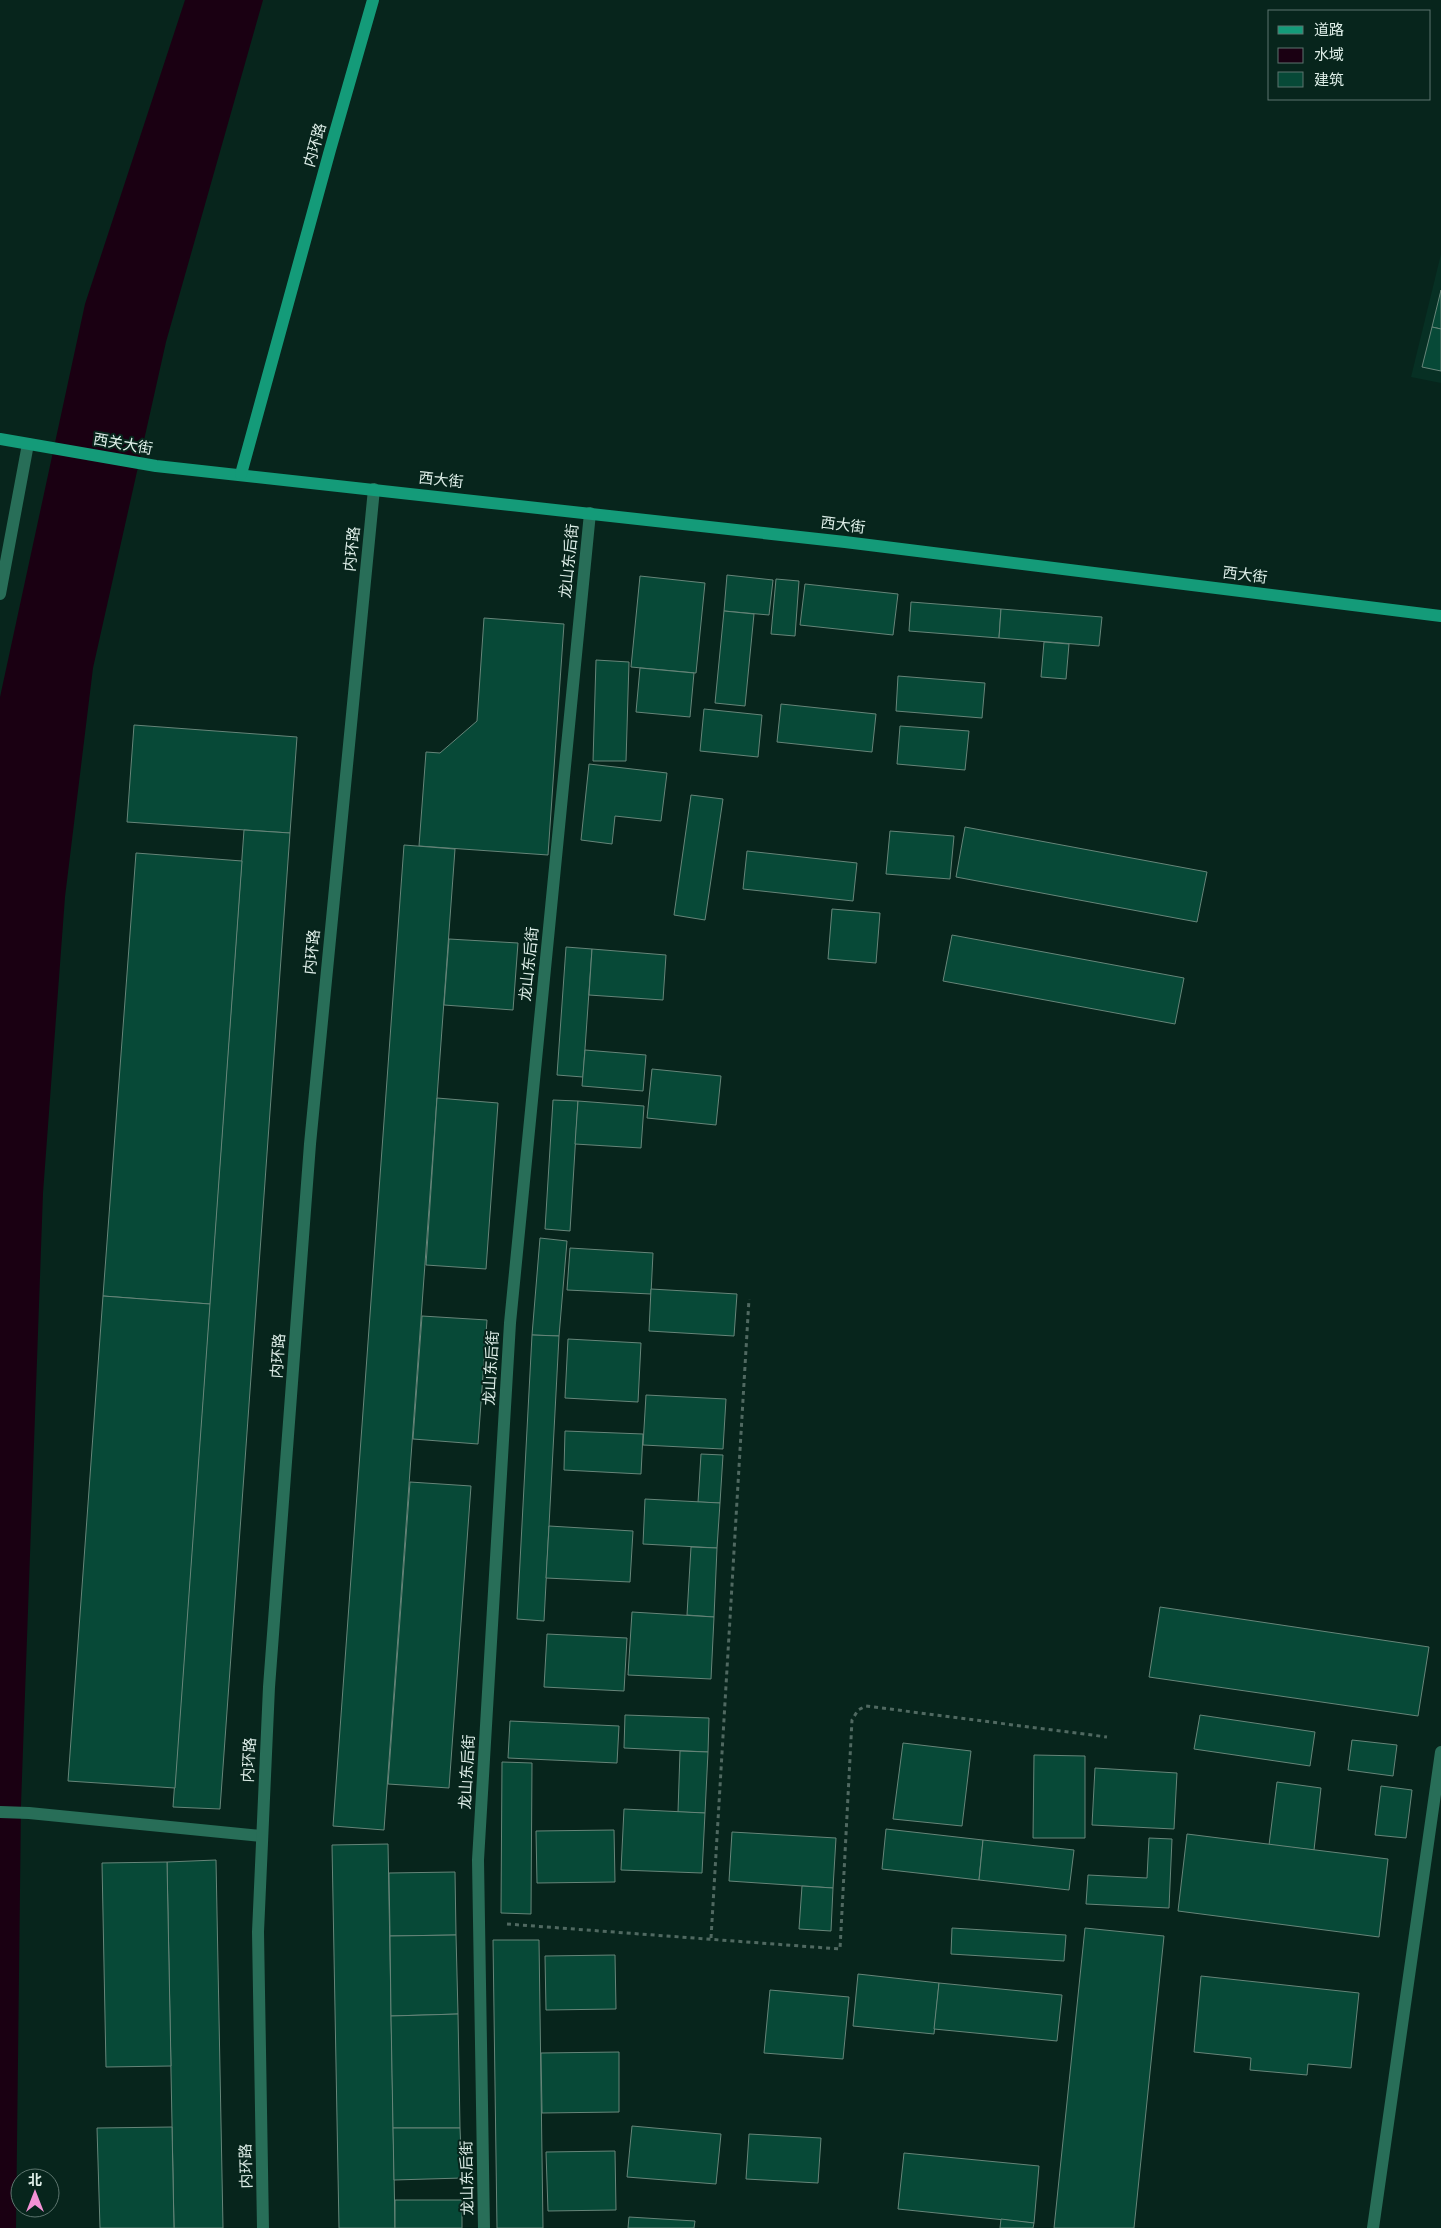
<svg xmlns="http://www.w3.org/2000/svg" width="1441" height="2228" font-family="Cabin,'Noto Sans SC',sans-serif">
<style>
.built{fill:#073024}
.water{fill:#1a0012}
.building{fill:#074937;stroke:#668579}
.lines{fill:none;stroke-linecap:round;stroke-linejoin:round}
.path{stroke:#506961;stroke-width:3;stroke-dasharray:4 4;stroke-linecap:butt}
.lane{stroke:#286e58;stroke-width:12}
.street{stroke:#286e58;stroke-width:12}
.secondary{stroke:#149b79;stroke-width:12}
.labels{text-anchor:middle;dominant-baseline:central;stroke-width:4;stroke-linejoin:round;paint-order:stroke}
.street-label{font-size:15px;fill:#deeee8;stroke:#07251c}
</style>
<rect width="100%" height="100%" fill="#07251c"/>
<polygon class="built" points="1441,254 1441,383 1411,377"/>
<polygon class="water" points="185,0 263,0 166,342 93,668 65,897 43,1193 21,1805 16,2228 0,2228 0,697 85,304"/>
<g class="building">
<polygon points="1441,290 1441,329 1432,327"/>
<polygon points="1432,327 1441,329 1441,371 1422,367"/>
<polygon points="727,575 773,580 769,615 724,611"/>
<polygon points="640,576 705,583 696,673 631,667"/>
<polygon points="776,579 799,581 795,636 771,634"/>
<polygon points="805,584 898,594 893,635 800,625"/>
<polygon points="911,602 1001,609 999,638 909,631"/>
<polygon points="1001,609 1102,617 1099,646 999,638"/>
<polygon points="724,611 754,614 745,706 715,703"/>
<polygon points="484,618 564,624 548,855 419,846 426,752 440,753 477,721"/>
<polygon points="1044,642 1069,644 1066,679 1041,677"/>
<polygon points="596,660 629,662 626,761 593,761"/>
<polygon points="640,668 694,673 690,717 636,712"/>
<polygon points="898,676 985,683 982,718 896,711"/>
<polygon points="781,704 876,714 872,752 777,742"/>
<polygon points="704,709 762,715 758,757 700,751"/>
<polygon points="134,725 297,737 290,833 127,822"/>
<polygon points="900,726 969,731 965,770 897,764"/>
<polygon points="589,764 667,773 661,821 615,816 612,844 581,840"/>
<polygon points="691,795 723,799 705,920 674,915"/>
<polygon points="965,827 1207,872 1197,922 956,877"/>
<polygon points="244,830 290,833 220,1809 173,1807"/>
<polygon points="890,831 954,836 950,879 886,874"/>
<polygon points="404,845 455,849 384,1830 333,1826"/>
<polygon points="747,851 857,863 853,901 743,889"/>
<polygon points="136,853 242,861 210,1304 103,1296"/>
<polygon points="832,909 880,913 876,963 828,959"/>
<polygon points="952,935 1184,978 1175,1024 943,981"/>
<polygon points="449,939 518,943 513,1010 444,1005"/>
<polygon points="566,947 592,949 583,1077 557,1075"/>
<polygon points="592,949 666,955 663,1000 589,995"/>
<polygon points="585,1050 646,1055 643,1091 582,1086"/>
<polygon points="652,1069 721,1076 716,1125 647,1118"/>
<polygon points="437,1098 498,1103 486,1269 426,1265"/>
<polygon points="553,1100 578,1101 570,1231 545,1229"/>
<polygon points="578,1101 644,1106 641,1148 575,1144"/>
<polygon points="540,1238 567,1241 559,1336 532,1335"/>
<polygon points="570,1248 653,1253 651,1294 567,1290"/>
<polygon points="651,1289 737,1294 734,1336 649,1331"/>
<polygon points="103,1296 210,1304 175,1788 68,1781"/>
<polygon points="422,1316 487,1320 478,1444 413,1439"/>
<polygon points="532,1335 559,1336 544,1621 517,1619"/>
<polygon points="568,1339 641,1343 638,1402 565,1398"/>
<polygon points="646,1395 726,1399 723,1449 643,1445"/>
<polygon points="565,1431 643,1434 641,1474 564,1470"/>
<polygon points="701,1454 723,1455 720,1503 698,1502"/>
<polygon points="410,1482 471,1486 449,1788 388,1784"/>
<polygon points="645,1499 720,1503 717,1548 643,1544"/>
<polygon points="549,1526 633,1531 630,1582 546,1578"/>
<polygon points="691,1547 717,1548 714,1617 687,1615"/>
<polygon points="1160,1607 1429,1647 1418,1716 1149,1677"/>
<polygon points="632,1612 714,1617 711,1679 628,1675"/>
<polygon points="547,1634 627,1638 624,1691 544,1687"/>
<polygon points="625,1715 709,1718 708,1752 624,1748"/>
<polygon points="1200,1715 1315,1732 1310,1766 1194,1749"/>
<polygon points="510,1721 619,1726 617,1763 508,1758"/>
<polygon points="1352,1740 1397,1745 1393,1776 1348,1770"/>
<polygon points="903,1743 971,1751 962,1826 893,1819"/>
<polygon points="680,1751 708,1752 705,1813 678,1812"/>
<polygon points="1034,1755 1085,1756 1085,1838 1033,1838"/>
<polygon points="502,1762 532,1763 531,1914 501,1913"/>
<polygon points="1095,1768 1177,1773 1174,1829 1092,1825"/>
<polygon points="1277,1782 1321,1788 1314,1850 1269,1845"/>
<polygon points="1381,1786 1412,1790 1406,1838 1375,1835"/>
<polygon points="624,1809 705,1813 702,1873 621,1870"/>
<polygon points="886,1829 983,1840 979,1880 882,1869"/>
<polygon points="614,1830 615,1882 537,1883 536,1831"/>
<polygon points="732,1832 836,1838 833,1888 729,1881"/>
<polygon points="1187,1834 1388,1859 1379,1937 1178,1911"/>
<polygon points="1149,1838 1172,1839 1169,1908 1086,1904 1088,1875 1147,1878"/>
<polygon points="983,1840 1074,1850 1069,1890 979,1880"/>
<polygon points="388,1844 395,2228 339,2228 332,1845"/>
<polygon points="216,1860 223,2228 174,2228 167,1862"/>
<polygon points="167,1862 171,2066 106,2067 102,1863"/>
<polygon points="455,1872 456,1935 390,1936 389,1873"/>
<polygon points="802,1886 833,1888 831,1931 799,1929"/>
<polygon points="952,1928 1066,1935 1064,1961 951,1954"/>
<polygon points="1085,1928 1164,1936 1134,2228 1054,2228"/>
<polygon points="456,1935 458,2014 391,2016 390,1936"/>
<polygon points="493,1940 539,1940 543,2228 497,2228"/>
<polygon points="615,1955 616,2009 546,2010 545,1956"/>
<polygon points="858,1974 939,1983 934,2034 853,2026"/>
<polygon points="1201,1976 1359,1993 1351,2068 1308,2064 1307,2075 1250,2070 1251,2058 1194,2052"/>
<polygon points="939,1983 1062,1995 1057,2041 934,2029"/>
<polygon points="770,1990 849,1997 843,2059 764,2053"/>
<polygon points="458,2014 460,2128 393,2128 391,2016"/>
<polygon points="619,2052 619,2112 542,2113 541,2053"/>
<polygon points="632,2126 721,2134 716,2184 627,2177"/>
<polygon points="172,2127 174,2228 100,2228 97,2128"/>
<polygon points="393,2128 460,2128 462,2178 394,2180"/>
<polygon points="749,2134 821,2138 818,2183 746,2179"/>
<polygon points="615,2151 616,2210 548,2211 546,2152"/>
<polygon points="904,2153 1039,2166 1034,2223 898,2209"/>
<rect x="395" y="2200" width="67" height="28"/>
<polygon points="629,2217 695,2221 694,2228 628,2228"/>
<polygon points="1001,2219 1034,2223 1033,2228 1000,2228"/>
</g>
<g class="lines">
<g class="path">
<polyline points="507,1924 840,1949 852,1720 858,1710 866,1706 1107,1737"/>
<polyline points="711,1938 749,1299"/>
</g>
<polyline class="lane" points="1373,2228 1441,1752"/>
<g class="street">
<polyline points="0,594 28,444"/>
<polyline points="0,1812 29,1813 261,1836"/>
<polyline points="263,2228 258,1932 269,1687 310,1144 374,489"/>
<polyline points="484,2228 478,1860 510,1323 590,513"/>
</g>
<g class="secondary">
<polyline points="0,439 156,466 845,542 1441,616"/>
<polyline points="241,474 330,150 373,0"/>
</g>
</g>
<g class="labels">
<g class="street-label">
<text transform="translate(315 145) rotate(-74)">内环路</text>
<text transform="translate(123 444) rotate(10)">西关大街</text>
<text transform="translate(441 480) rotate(6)">西大街</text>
<text transform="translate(843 525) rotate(7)">西大街</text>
<text transform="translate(352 549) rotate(-84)">内环路</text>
<text transform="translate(569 561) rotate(-84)">龙山东后街</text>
<text transform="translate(1245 575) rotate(7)">西大街</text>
<text transform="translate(312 952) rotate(-84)">内环路</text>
<text transform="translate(529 964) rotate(-84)">龙山东后街</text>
<text transform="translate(278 1356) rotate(-86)">内环路</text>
<text transform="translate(491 1368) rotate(-87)">龙山东后街</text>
<text transform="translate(249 1760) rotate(-87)">内环路</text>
<text transform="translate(467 1772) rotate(-87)">龙山东后街</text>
<text transform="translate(246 2166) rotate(-91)">内环路</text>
<text transform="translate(467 2178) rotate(-91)">龙山东后街</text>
</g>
</g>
<rect x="1268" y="10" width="162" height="90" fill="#07251c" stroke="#5d756e"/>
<rect x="1278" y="26" width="25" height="8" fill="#149b79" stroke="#5d756e"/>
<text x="1314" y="35" font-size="15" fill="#deeee8">道路</text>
<rect x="1278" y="48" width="25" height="15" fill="#1a0012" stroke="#5d756e"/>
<text x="1314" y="60" font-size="15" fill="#deeee8">水域</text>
<rect x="1278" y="72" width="25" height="15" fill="#074937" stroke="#5d756e"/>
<text x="1314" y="85" font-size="15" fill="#deeee8">建筑</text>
<g transform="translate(35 2193)"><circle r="24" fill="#07251c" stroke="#5d756e"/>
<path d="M0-4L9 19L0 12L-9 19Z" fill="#f391d5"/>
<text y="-8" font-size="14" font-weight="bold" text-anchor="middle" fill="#deeee8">北</text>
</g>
</svg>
